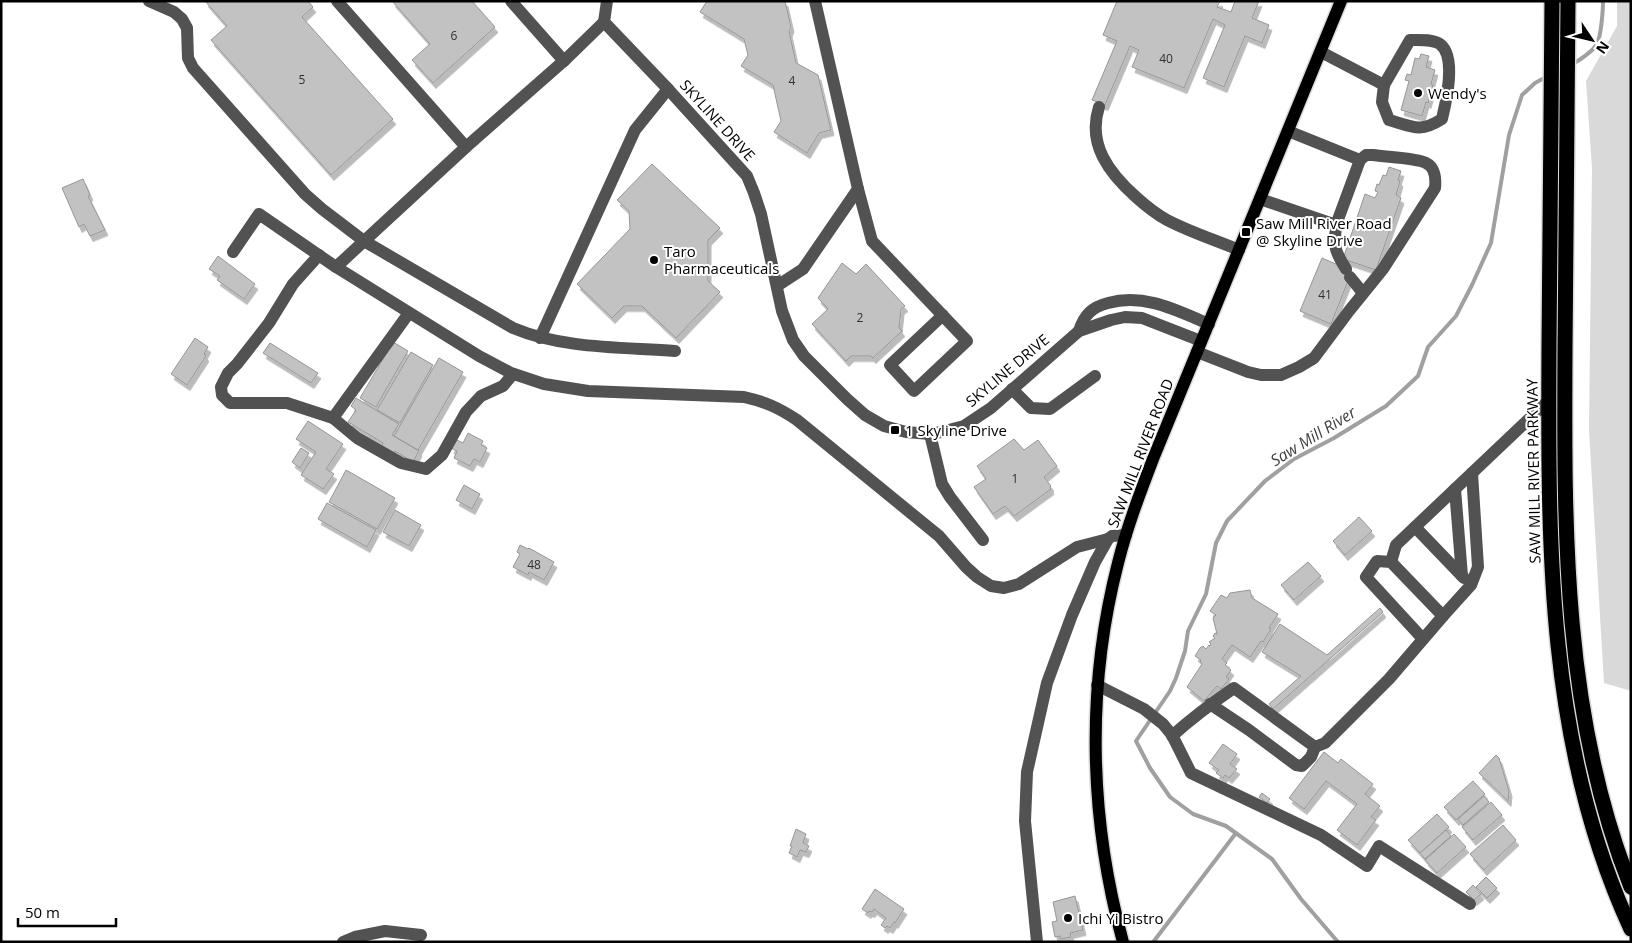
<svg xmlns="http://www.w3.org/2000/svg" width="1632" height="943" font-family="'Open Sans',sans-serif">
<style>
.green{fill:#d9d9d9}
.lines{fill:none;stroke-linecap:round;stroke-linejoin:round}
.stream{stroke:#a0a0a0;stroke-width:4}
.building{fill:#c2c2c2;stroke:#969696;filter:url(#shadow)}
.major-casing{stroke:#dbdbdb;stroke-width:15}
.highway-casing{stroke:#dbdbdb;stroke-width:18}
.minor{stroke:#525252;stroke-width:12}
.major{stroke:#000;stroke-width:12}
.highway{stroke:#000;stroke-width:15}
.poi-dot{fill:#000;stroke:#fff;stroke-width:2}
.labels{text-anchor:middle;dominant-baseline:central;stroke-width:4;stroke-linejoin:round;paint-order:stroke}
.number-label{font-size:12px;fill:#303030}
.poi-label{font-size:15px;fill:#000;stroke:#fff;text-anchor:start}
.street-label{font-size:15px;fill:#000;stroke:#fff}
.water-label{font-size:16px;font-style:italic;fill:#414141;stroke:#fff}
</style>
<defs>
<filter id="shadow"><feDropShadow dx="3" dy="5.5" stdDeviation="0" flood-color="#0004"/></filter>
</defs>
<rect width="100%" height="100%" fill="#fff"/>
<polygon class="green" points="1617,1 1631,1 1631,691 1604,683 1589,430 1592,168 1586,81 1617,26"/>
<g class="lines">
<g class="stream">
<path d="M 1572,64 C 1579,61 1594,50 1597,44 C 1601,36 1603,11 1603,1"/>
<polyline points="1154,941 1236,833"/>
<polyline points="1338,942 1301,899 1272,859 1226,826 1193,814 1170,797 1150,768 1136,741 1170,691 1176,678 1185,651 1188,631 1206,594 1216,543 1227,521 1265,481 1294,459 1334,438 1386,406 1418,376 1428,347 1456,316 1472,285 1491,243 1509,135 1522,95 1535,83 1548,76"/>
</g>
</g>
<g class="building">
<polygon points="205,1 308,1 313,7 302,17 393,119 331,175 211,40 227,26"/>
<polygon points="392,1 472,1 495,27 433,83 412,60 430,44"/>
<polygon points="707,1 785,1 791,27 789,31 796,63 818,75 831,130 819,133 807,153 774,132 781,121 773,85 741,66 748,55 744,39 700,12"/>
<polygon points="1117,1 1220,1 1217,7 1231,12 1235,1 1259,1 1252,18 1269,25 1262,43 1245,36 1224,87 1203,78 1225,25 1213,19 1184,88 1132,67 1139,50 1130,46 1105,105 1092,100 1117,41 1103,35"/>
<polygon points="1421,54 1429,56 1426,67 1435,70 1431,84 1433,85 1428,103 1426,102 1422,116 1401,110 1409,81 1405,80 1407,74 1411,75 1415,58 1419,59"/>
<polygon points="652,164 720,228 708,240 708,281 720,292 676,338 642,306 624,306 612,318 577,284 630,229 629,211 617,200"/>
<polygon points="1389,167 1401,171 1398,180 1400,181 1396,195 1401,198 1376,270 1343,259 1365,194 1375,198 1378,192 1375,191 1377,184 1379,185 1383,175 1386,176"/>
<polygon points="83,179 90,195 88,196 105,230 90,236 84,224 79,227 62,188"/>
<polygon points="218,256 255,284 244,299 217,280 220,276 209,269"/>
<polygon points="1322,258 1352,271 1331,324 1300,311"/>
<polygon points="842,263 856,274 866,264 905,306 901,309 899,328 902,331 873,358 871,356 851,356 846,361 812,324 828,309 818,298"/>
<polygon points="195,338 208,347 204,354 206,356 187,385 171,374"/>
<polygon points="393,342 408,351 376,407 360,398"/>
<polygon points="270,343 318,373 311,383 263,353"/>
<polygon points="411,352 433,365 400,423 377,410"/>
<polygon points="439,358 463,372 418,450 394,436"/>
<polygon points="356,398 399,424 392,435 419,451 413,462 395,451 392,455 381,448 383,443 348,422 356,410 351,406"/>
<polygon points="308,421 343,444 326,469 334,474 323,489 301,475 316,452 296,439"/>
<polygon points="468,433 483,441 481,445 487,448 480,462 474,459 470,466 454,458 457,451 451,448 455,439 463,443"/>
<polygon points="1014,439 1024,450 1038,440 1057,466 1044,477 1051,486 1050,487 1051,489 1014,516 1005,506 993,514 974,487 986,479 977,466"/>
<polygon points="301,448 309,453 300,468 292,462"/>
<polygon points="346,470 395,498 377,529 329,502"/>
<polygon points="464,485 480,494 472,509 456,500"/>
<polygon points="327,503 376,530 367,547 318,519"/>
<polygon points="395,510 421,525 409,546 383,532"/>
<polygon points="1359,517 1372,531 1345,555 1333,541"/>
<polygon points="520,545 528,549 529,548 554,562 544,580 529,572 528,575 513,567 520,554 517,552"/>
<polygon points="1308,562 1321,576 1294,600 1281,585"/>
<polygon points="1250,590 1252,598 1278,614 1269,628 1271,629 1263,642 1261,641 1250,657 1232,645 1222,659 1227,663 1225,665 1231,670 1226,677 1229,679 1221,689 1217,686 1204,701 1187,687 1202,664 1200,662 1201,660 1195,656 1200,648 1203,646 1206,649 1209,645 1210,646 1211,644 1209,642 1215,638 1213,636 1215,633 1217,634 1213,618 1216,615 1210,611 1221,595 1227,598 1230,593"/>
<polygon points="1380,608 1383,612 1273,709 1269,704 1301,676 1262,652 1280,624 1327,655"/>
<polygon points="1223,744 1237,754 1230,764 1237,769 1229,778 1225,775 1223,778 1216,773 1219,770 1209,763"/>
<polygon points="1324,752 1338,763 1341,759 1373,784 1365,794 1380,806 1371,817 1376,820 1357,845 1337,830 1357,804 1326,781 1304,809 1289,798"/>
<polygon points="1496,755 1499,758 1509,791 1508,801 1479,773"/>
<polygon points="1473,781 1485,794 1456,820 1444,807"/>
<polygon points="1262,793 1270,799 1267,803 1259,797"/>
<polygon points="1484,796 1489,802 1463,825 1458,819"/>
<polygon points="1491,802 1502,815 1473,840 1462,827"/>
<polygon points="1437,814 1449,827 1420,853 1408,840"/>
<polygon points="1503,825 1516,840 1484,870 1470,854"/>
<polygon points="796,829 806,834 803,843 809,846 806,852 800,850 797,857 789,853 792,846 790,846"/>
<polygon points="1446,830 1451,836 1425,859 1420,853"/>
<polygon points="1454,834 1466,847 1437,873 1425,860"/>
<polygon points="1486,877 1497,888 1487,898 1476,887"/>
<polygon points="1473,885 1481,894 1474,900 1466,892"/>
<polygon points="875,889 904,909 895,923 894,922 890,928 887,926 885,928 881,925 886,918 874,909 872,912 869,911 868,913 862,909"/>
<polygon points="1075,896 1083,930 1070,933 1071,937 1060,939 1060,936 1055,937 1052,922 1057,921 1053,902"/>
</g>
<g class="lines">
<g class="major-casing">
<path id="major" d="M 1123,942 C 1089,818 1086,687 1118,563 C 1127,527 1140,493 1153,459 L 1341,1"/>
</g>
<g class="highway-casing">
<g id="highway">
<path d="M 1552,1 C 1551,116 1550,231 1549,346 C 1548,542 1546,746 1631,929"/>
<path d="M 1568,1 C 1567,118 1566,235 1565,351 C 1564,532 1563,717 1631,887"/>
</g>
</g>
<g class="minor">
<path d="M 149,1 L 174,12 L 182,19 L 187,28 L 188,58 L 193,68 L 305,194 L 322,209 L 364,241 L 513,328 C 563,349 621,347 675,351"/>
<polyline points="337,1 466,147"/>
<polyline points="511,1 564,61"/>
<polyline points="607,1 604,22 668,89 747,176 754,193 761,214 782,311 793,340 804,356 847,399 865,415 884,426 906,432 930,434 941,432 964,426 991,408 1079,331 1111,320 1125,317 1142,318 1201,341"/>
<path d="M 1410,40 C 1419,40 1432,39 1440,44 C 1457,57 1446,102 1442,119 C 1420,133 1413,127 1389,120 L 1382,102 L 1384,85 Z"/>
<polyline points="1321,52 1384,85"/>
<path d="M 1099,107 C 1087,144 1109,173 1136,197 C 1146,206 1156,214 1167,220 C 1190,232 1215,240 1239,250"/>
<polyline points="858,189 872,241 967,341 914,391 890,365 943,315"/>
<polyline points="1260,199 1336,225 1360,160 1288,131"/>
<path d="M 1336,225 C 1334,247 1334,250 1346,269"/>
<path d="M 233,252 L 259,214 L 336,267 L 479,356 L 511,373 L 544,384 L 588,391 L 744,397 C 766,402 779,408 797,420 L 939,536 L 966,567 L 977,577 L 991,586 L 1004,588 L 1019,584 L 1077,547 L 1108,539"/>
<polyline points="319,255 293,284 269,323 237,364 228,373 221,387 222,395 230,403 287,403 333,418 409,313"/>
<polyline points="336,267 466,147 566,59 604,22"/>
<polyline points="1350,277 1363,293"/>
<polyline points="777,286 803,269 858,189 815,1"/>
<path d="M 1079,331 C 1084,315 1092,307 1108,303 C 1144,293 1176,310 1209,324"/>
<polyline points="540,338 635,130 668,89"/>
<path d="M 1197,352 L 1248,372 L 1261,375 L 1281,375 L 1299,367 L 1314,358 L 1349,311 L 1383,269 L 1435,188 C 1436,179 1435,167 1426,163 C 1417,158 1385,157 1373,155 L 1366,155 L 1360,160"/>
<polyline points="1012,389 1031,408 1050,409 1095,376"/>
<polyline points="333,418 357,438 401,463 426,469 442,455 466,412 481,396 503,386 513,374"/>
<polyline points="930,434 942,484 950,497 983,540"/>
<polyline points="1455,489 1462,576"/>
<polyline points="1415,527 1464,578"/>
<polyline points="1391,562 1396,545 1549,400"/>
<polyline points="1443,616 1471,585 1478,567 1472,473"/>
<polyline points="1097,685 1144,709 1163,724 1172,735 1191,773 1321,835 1367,866 1379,846 1470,904"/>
<path d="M 1172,736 C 1192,718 1212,703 1234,688 L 1315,747 L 1311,757 L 1302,766 L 1296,765 L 1249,730 L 1210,704"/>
<polyline points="1315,747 1325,743 1389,679 1443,616 1391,562 1377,561 1366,577 1423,639"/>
<polyline points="343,942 355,937 385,931 421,935"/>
<polyline points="1037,942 1025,821 1027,772 1047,683 1072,615 1095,562 1108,539 1112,536 1126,535"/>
</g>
<use href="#major" class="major"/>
<use href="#highway" class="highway"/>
</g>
<g class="poi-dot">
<circle cx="1418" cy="93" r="5"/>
<rect x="1241" y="227" width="10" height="10" rx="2.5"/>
<circle cx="654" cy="260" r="5"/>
<rect x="890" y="425" width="10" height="10" rx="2.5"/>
<circle cx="1068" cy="918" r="5"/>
</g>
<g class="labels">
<g class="number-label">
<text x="454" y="35">6</text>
<text x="1166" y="58">40</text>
<text x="302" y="79">5</text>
<text x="792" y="80">4</text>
<text x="1325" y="294">41</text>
<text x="860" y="317">2</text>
<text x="1015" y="478">1</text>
<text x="534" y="564">48</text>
</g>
<g class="poi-label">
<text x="1428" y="93">Wendy's</text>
<text x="1256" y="223">Saw Mill River Road<tspan x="1256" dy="17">@ Skyline Drive</tspan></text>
<text x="664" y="251">Taro<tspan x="664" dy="17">Pharmaceuticals</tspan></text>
<text x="905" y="430">1 Skyline Drive</text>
<text x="1078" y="918">Ichi Yi Bistro</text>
</g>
<g class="street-label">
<text transform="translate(718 120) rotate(48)">SKYLINE DRIVE</text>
<text transform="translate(1007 370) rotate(-40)">SKYLINE DRIVE</text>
<text transform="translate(1140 453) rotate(-69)">SAW MILL RIVER ROAD</text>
<text transform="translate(1533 471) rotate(-91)">SAW MILL RIVER PARKWAY</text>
</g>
<g class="water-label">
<text transform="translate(1313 436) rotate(-32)">Saw Mill River</text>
</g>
</g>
<rect width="1632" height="943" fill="none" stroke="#000000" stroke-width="5"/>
<g transform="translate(1592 40) rotate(125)" stroke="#ffffff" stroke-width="4" paint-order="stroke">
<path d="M0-4L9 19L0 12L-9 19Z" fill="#000000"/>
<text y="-8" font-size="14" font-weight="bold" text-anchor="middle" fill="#000000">N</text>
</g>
<path d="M18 918v8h98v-8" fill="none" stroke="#000000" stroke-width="2.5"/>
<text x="25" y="918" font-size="15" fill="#000000" stroke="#ffffff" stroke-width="4" paint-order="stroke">50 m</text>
</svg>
